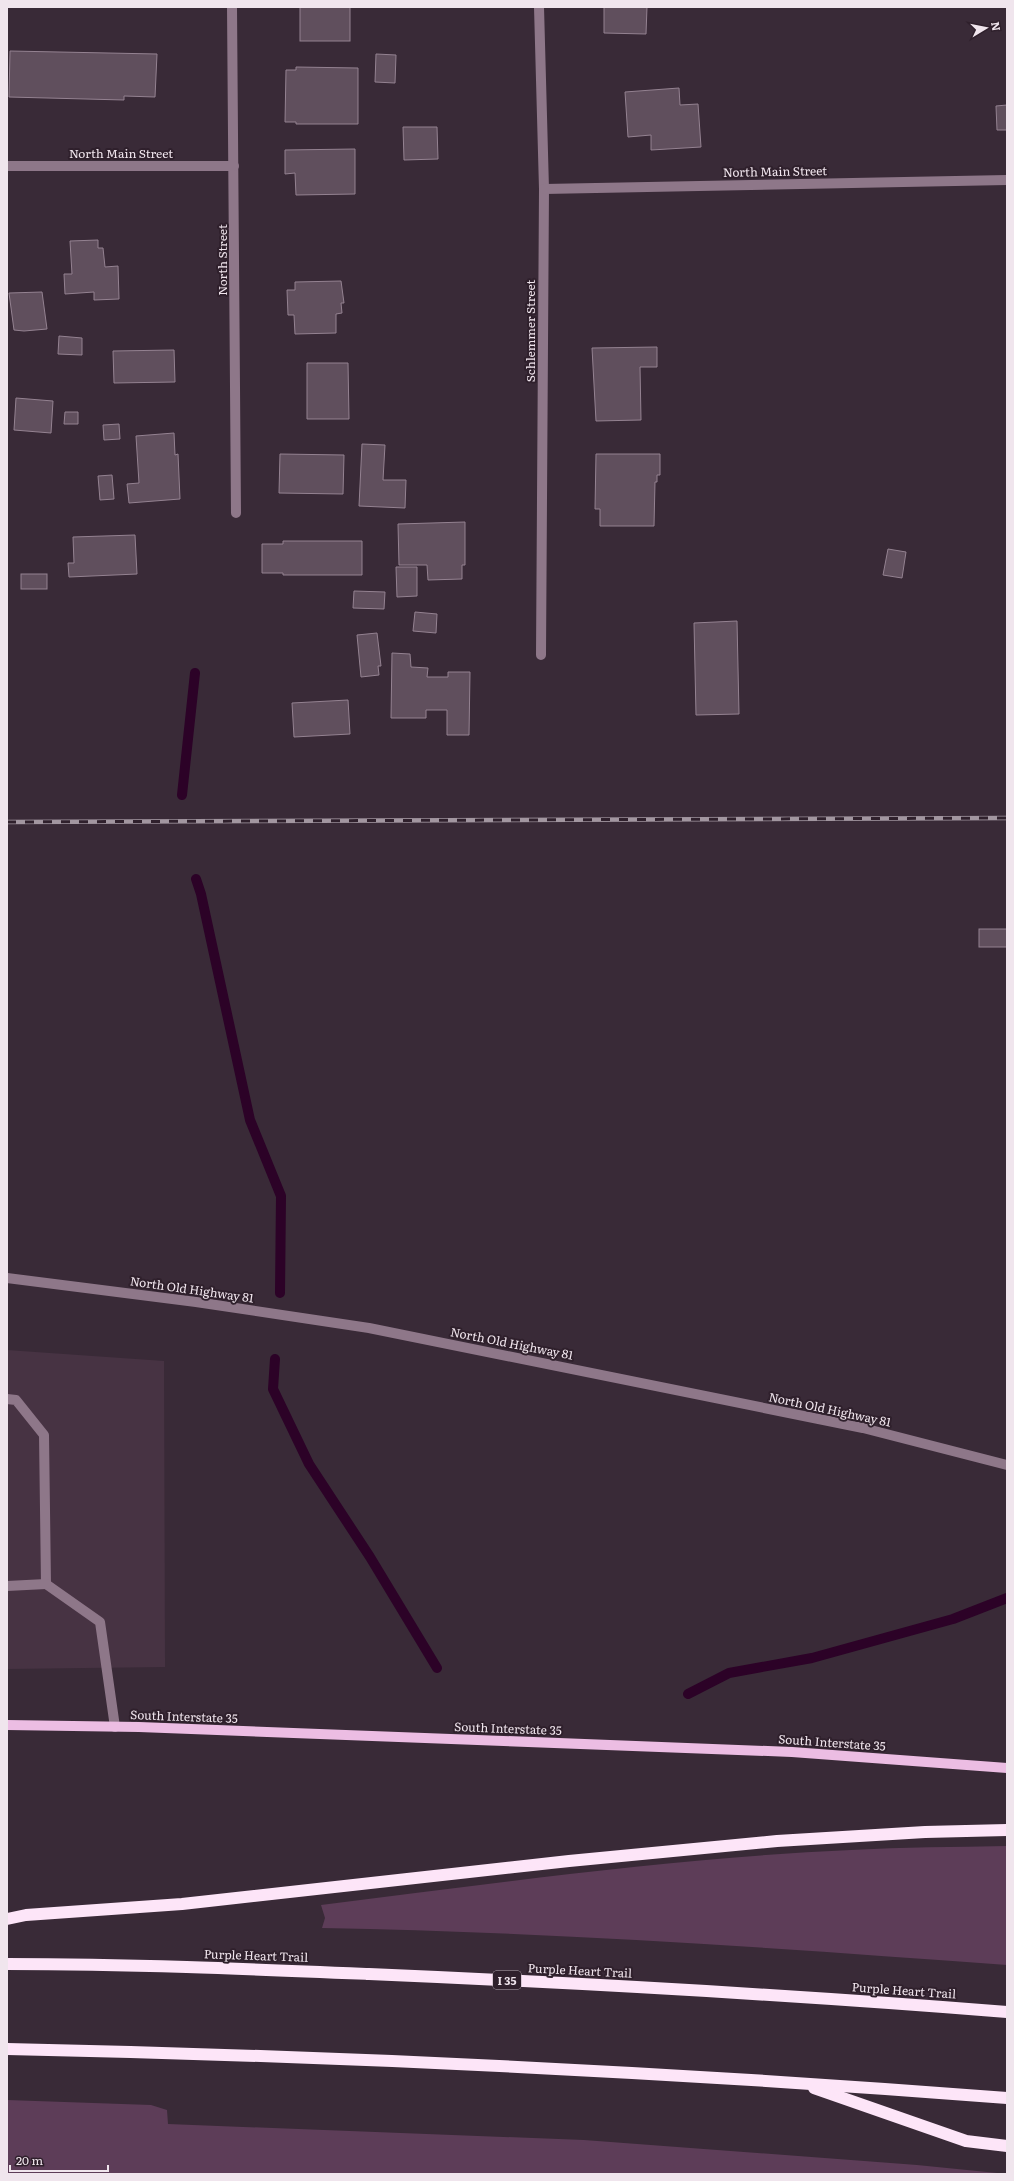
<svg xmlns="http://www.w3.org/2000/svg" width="1014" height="2181" font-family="Literata,serif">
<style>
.built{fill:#473343}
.green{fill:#5d3d58}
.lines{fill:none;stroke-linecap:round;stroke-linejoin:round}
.stream{stroke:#2c0227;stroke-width:10}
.building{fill:#604f5d;stroke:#948291}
.minor{stroke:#8e7789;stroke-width:10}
.major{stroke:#ecbde3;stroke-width:10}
.highway{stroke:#fde5f8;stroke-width:12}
.rail-casing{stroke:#a296a0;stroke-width:4.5}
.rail{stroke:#2f202c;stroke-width:3;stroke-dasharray:9;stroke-linecap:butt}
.labels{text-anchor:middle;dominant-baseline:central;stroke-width:4;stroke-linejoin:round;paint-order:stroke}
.shield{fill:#2f202c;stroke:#b6aab3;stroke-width:1}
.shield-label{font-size:11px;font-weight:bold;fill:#f0e5ed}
.street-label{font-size:12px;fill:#f0e5ed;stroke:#2f202c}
</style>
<rect width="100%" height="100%" fill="#392a37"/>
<polygon class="built" points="7,1350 164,1361 165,1667 7,1669"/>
<g class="green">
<path d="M 1007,1846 L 1007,1965 C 779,1948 551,1932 322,1928 L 325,1918 L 321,1905 C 497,1883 674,1858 851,1850 C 903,1847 955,1847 1007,1846 Z"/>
<polygon points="7,2100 151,2105 167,2110 168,2124 584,2140 917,2165 1007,2174 7,2174"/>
</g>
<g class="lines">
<g class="stream">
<polyline points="182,795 195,673"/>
<polyline points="196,879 201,894 250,1120 281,1196 280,1293"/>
<polyline points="275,1359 273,1389 309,1464 370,1557 437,1668"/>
<polyline points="688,1694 729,1673 812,1658 953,1619 1007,1598"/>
</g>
</g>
<g class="building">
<rect x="300" y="7" width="50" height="34"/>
<polygon points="604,7 647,7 646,34 604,33"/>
<polygon points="10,51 157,54 155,97 124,96 124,100 9,97"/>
<polygon points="376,54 396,55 395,83 375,82"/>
<polygon points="296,67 358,68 358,124 296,124 296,122 285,122 286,70 296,70"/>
<polygon points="679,88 680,105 698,104 701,147 651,150 651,135 628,137 625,92"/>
<polygon points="1007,105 1007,130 997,130 996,106"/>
<polygon points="403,127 437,127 438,159 404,160"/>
<polygon points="355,149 355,194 296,195 295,173 285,174 285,150"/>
<polygon points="98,240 98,248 103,248 105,267 118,266 119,299 94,300 94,292 65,294 64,274 72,274 70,241"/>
<polygon points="341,281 344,303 341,303 342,313 336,314 336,333 295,334 294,315 288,315 287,290 295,290 295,282"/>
<polygon points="42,292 47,329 24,331 14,330 9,293"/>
<polygon points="59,336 82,338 82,355 58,354"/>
<polygon points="657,347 657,367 640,367 641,420 596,421 592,348"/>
<polygon points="174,350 175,382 114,383 113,351"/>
<polygon points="307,363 348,363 349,419 307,419"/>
<polygon points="16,398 53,401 51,433 14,430"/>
<polygon points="65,412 78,412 78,424 64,424"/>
<polygon points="119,424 120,439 104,440 103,425"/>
<polygon points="174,433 175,455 178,454 180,499 129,503 127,484 139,483 136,436"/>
<polygon points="362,444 385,445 383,480 406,480 405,508 359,506"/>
<polygon points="280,454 344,455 343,494 279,493"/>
<polygon points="596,454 660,454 660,475 657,475 657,482 655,482 654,526 600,526 600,509 595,509"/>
<polygon points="112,475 114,499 100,500 98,476"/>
<polygon points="465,522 465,565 462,565 462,579 428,580 427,565 399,565 398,524"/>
<polygon points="135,535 137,574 69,577 68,563 74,563 73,537"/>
<polygon points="283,541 362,541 362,575 283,575 283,573 262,573 262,544 283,544"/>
<polygon points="888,549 906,552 902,578 883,575"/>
<polygon points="396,567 417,567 417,596 397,597"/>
<rect x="21" y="574" width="26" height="15"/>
<polygon points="354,591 385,592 384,609 353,608"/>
<polygon points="415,612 437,614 436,633 413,631"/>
<polygon points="737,621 739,714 696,715 694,623"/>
<polygon points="377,633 381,666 378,666 379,675 361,677 357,635"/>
<polygon points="392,653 410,654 411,667 428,668 427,677 448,677 448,672 470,672 469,735 447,735 447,710 426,710 426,718 391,718"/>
<polygon points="348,700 350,734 294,737 292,703"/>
<rect x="979" y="929" width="28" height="18"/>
</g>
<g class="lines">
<g class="minor">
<polyline points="232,7 236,513"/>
<polyline points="539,7 544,189 541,655"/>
<polyline points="7,166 234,166"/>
<polyline points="544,189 1007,180"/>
<polyline points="7,1278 196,1302 369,1328 863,1428 1007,1465"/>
<polyline points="7,1399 16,1400 44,1435 46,1584 100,1622 115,1727"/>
<polyline points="7,1586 46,1584"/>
</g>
<polyline class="major" points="7,1725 139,1727 792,1752 1007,1768"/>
<g class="highway">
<polyline points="7,1919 26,1915 182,1904 569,1861 777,1841 925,1832 1007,1830"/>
<path d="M 7,1964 C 128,1964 248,1969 369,1974 C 582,1983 795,1995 1007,2012"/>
<path d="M 7,2049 C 341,2056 674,2072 1007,2098"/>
<polyline points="814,2088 966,2141 1007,2146"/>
</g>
<g class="rail-casing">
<polyline id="rail" points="7,822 1007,818"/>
</g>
<use href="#rail" class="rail"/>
</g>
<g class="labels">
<rect class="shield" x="493" y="1971" width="28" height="18" rx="3"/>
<g class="shield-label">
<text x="507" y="1980">I 35</text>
</g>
<g class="street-label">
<text x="121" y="153">North Main Street</text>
<text transform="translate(775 171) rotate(-1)">North Main Street</text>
<text transform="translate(222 260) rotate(-90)">North Street</text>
<text transform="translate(530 331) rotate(-90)">Schlemmer Street</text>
<text transform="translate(192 1289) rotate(8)">North Old Highway 81</text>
<text transform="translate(512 1343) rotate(11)">North Old Highway 81</text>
<text transform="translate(830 1409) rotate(12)">North Old Highway 81</text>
<text transform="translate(184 1716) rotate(2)">South Interstate 35</text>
<text transform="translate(508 1728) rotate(2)">South Interstate 35</text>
<text transform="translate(832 1742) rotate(4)">South Interstate 35</text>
<text transform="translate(256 1955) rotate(2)">Purple Heart Trail</text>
<text transform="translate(580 1970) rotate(3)">Purple Heart Trail</text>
<text transform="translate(904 1990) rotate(4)">Purple Heart Trail</text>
</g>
</g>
<rect width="1014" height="2181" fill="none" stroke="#f0e5ed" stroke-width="16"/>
<g transform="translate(986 28) rotate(80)" stroke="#2f202c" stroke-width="3" paint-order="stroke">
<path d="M0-3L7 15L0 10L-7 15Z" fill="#f0e5ed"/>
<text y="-6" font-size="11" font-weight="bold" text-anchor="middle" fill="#f0e5ed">N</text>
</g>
<path d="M10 2165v6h98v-6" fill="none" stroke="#f0e5ed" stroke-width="2"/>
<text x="16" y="2165" font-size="12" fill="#f0e5ed" stroke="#2f202c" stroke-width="3" paint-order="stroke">20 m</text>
</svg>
